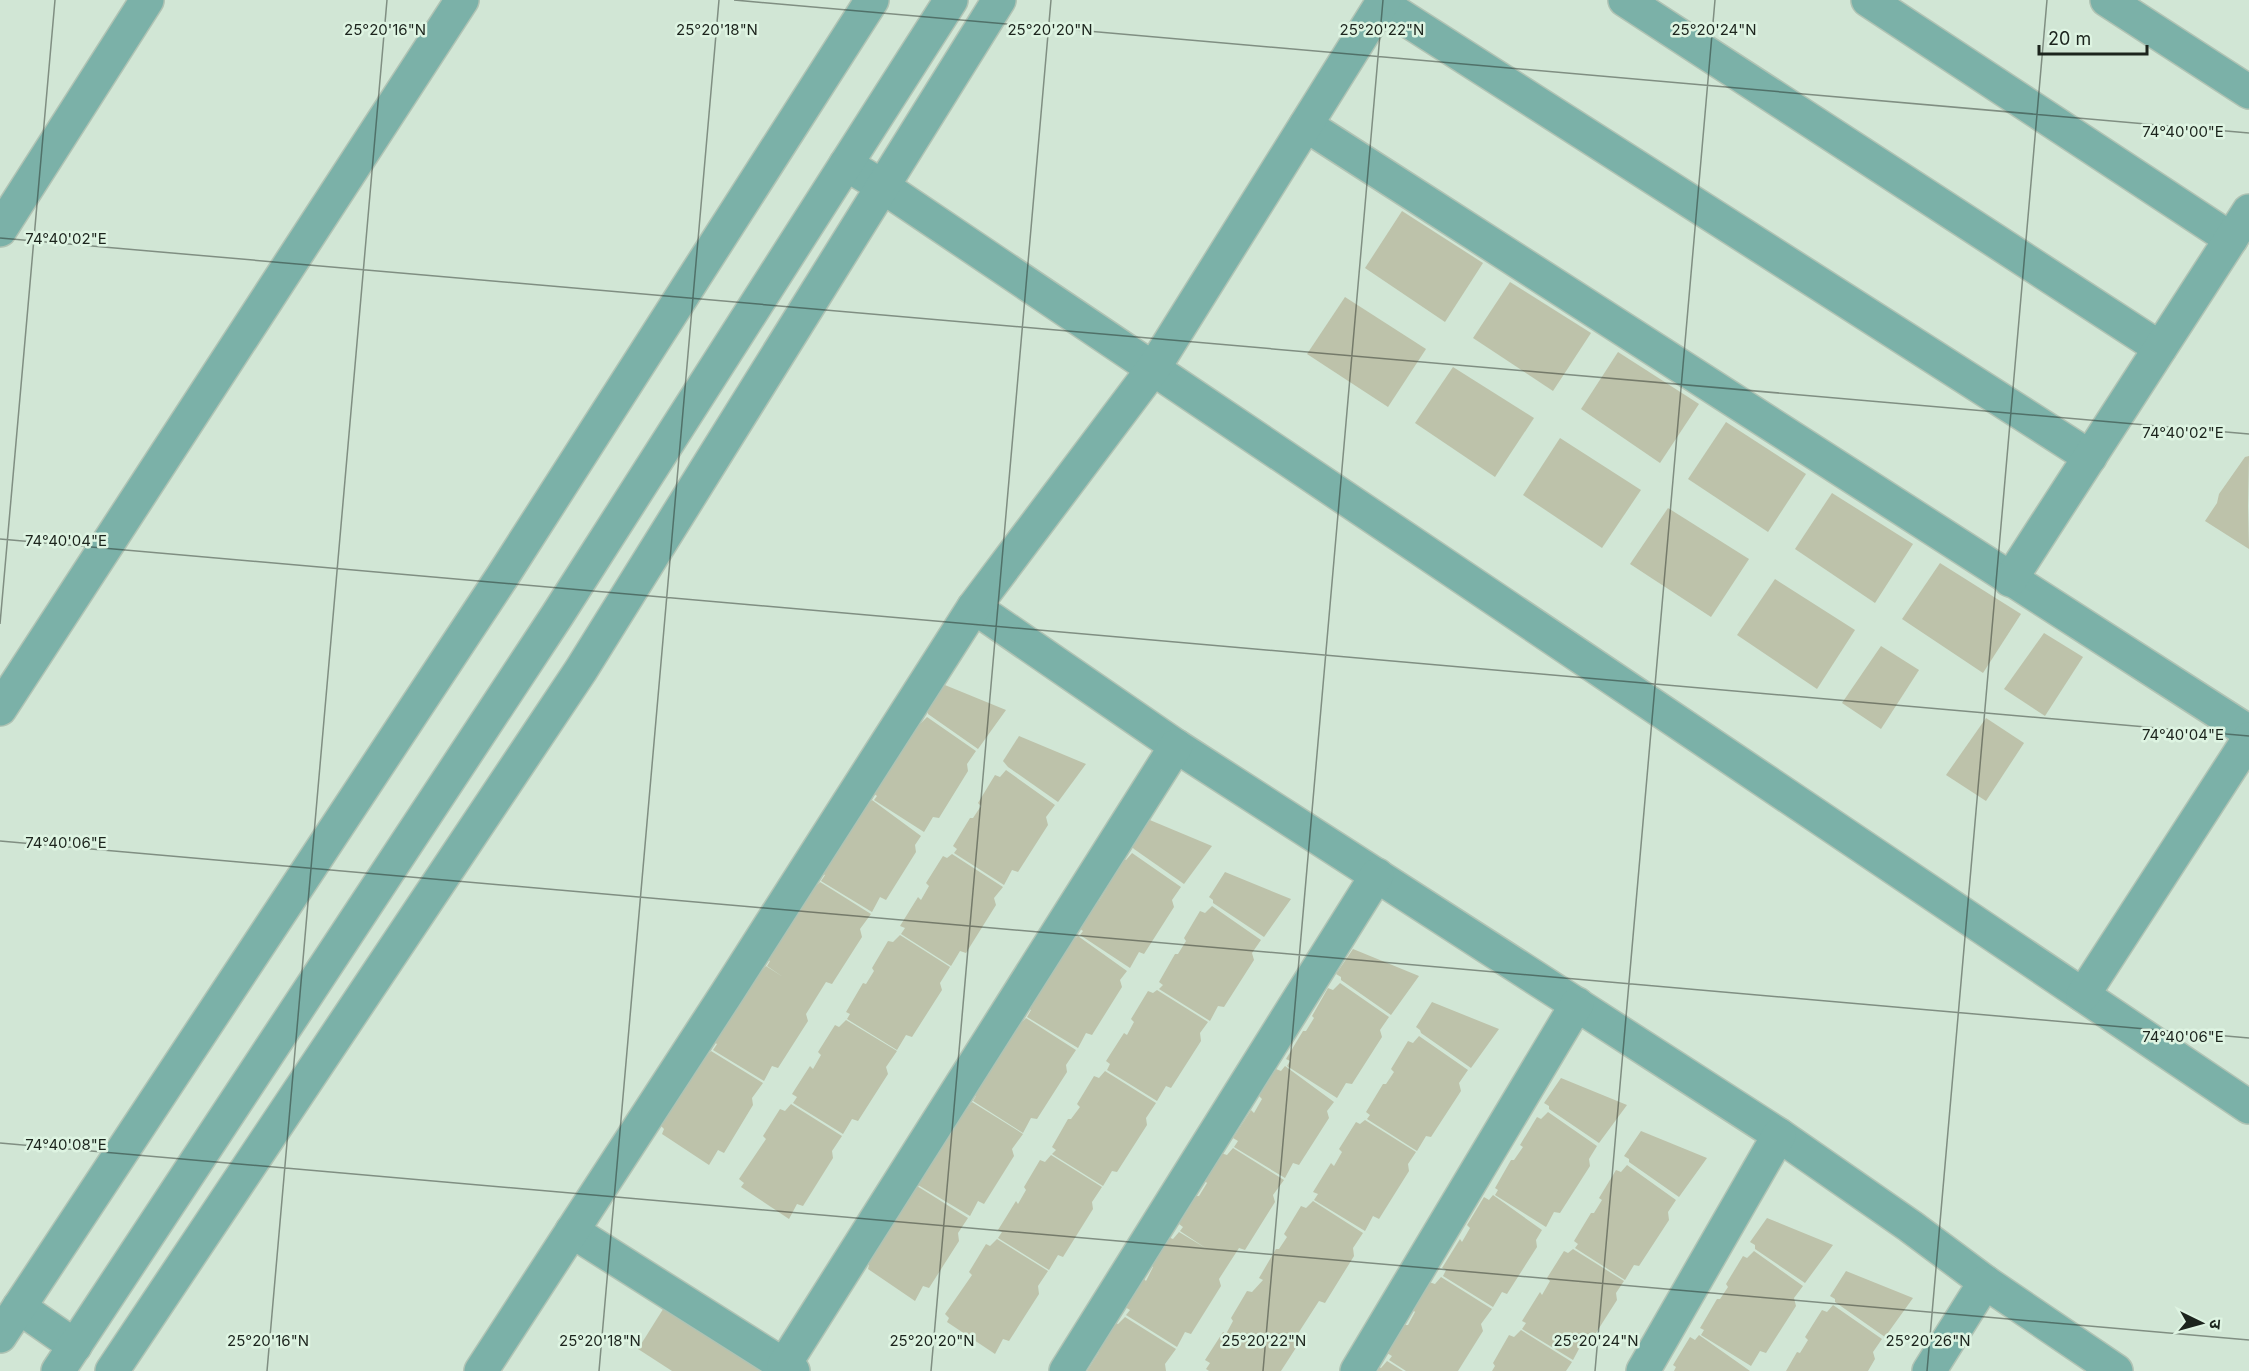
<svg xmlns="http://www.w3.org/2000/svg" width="2249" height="1371" font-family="Inter,'Noto Sans Devanagari',sans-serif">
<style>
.building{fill:#bdc2aa}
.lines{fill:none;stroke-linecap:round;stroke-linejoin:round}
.minor-casing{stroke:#b0c3b4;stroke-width:36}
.minor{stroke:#7bb1a8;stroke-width:33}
.ticks{fill:none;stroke:#1c241d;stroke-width:1.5;stroke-opacity:0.45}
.ticks-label{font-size:15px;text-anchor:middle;fill:#1c241d;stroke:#def4e2;stroke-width:5;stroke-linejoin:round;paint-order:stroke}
</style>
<rect width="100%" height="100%" fill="#d1e6d5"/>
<g class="building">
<polygon points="1402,211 1483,263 1445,322 1365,268"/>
<polygon points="1510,282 1591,333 1553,391 1473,338"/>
<polygon points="1345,297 1426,349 1388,407 1307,354"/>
<polygon points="1618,352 1699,404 1660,463 1581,409"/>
<polygon points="1453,367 1534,418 1495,477 1415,423"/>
<polygon points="1726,422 1806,474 1768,532 1688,479"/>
<polygon points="1560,438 1641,490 1602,548 1523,495"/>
<polygon points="2249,456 2248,506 2249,549 2205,521 2217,503 2219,494 2245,457"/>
<polygon points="1832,493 1913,544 1875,603 1795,549"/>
<polygon points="1668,508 1749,559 1711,617 1630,564"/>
<polygon points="1940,563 2021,614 1983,673 1902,619"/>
<polygon points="1775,579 1855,630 1817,689 1737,635"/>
<polygon points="2044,633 2083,657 2045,716 2004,689"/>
<polygon points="1881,646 1919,670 1881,729 1842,703"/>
<polygon points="940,683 1006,710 978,749 928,714 928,711 923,708"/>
<polygon points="927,717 976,751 967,764 968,771 939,818 933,817 924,832 874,800 877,796 873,793 890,765 893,765 901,752 899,750 915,722 920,724"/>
<polygon points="1986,718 2024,743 1986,801 1946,775"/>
<polygon points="1019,736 1086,764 1058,802 1008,767 1003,761"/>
<polygon points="1006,770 1055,805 1046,817 1048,825 1018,872 1012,870 1004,885 954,853 957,849 953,846 970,818 973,818 981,806 978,803 995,775 1000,777"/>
<polygon points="872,800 921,836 915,845 916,852 886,900 880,897 872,912 821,881 825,875 820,873 838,844 841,847 849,833 846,830 863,803 867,805"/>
<polygon points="1145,818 1212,846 1184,884 1134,849 1129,844"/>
<polygon points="1132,853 1181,887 1172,900 1174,907 1144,954 1139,952 1130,968 1080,935 1083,931 1079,928 1096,900 1099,901 1107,888 1104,885 1121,858 1126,860"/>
<polygon points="952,854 1003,887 994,898 996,905 966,953 960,951 951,966 901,934 905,928 900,926 918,897 921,900 929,886 926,883 943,856 947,858"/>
<polygon points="1225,872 1291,899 1264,937 1213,903 1213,900 1209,897"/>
<polygon points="820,882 871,914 860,929 862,937 832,984 826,982 806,1014 808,1021 778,1068 772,1066 764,1081 713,1050 717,1044 712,1041 730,1012 733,1015 755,972 760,973 766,966 783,977 767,966 770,961 766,959 808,887 813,889"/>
<polygon points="1212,906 1261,940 1252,953 1254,960 1224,1007 1218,1006 1210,1021 1159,989 1163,985 1159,982 1175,954 1178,954 1186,941 1184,938 1200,911 1205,913"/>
<polygon points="900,935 950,967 940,983 942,990 912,1037 906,1035 897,1050 847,1019 850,1014 846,1012 863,983 866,984 874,971 872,968 888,941 893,942"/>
<polygon points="1078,936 1127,971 1120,980 1122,987 1092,1035 1086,1033 1078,1048 1027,1017 1031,1010 1026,1008 1044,980 1047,982 1055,969 1052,966 1069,938 1073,940"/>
<polygon points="1353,949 1419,976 1391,1015 1341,980 1341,977 1336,974"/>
<polygon points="1340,983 1389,1017 1380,1030 1382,1037 1352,1084 1346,1083 1337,1098 1287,1066 1290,1061 1286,1059 1303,1031 1306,1031 1314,1018 1312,1016 1328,988 1333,990"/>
<polygon points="1157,990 1208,1022 1200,1033 1201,1041 1171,1088 1166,1086 1157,1101 1107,1070 1110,1064 1106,1061 1124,1033 1127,1035 1134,1022 1131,1019 1148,991 1153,993"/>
<polygon points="1432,1002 1499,1029 1471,1068 1421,1033 1420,1030 1416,1027"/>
<polygon points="1026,1018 1076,1050 1066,1065 1067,1072 1037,1119 1031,1118 1023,1133 973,1101 976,1096 972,1094 1014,1023 1019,1025"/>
<polygon points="846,1020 897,1051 886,1067 888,1074 858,1121 852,1119 843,1134 793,1103 797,1097 792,1094 810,1066 813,1069 821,1055 818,1052 835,1025 839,1027"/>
<polygon points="1419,1036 1468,1070 1459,1083 1461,1091 1431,1137 1426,1136 1417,1151 1367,1119 1370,1115 1366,1112 1383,1084 1386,1084 1394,1072 1391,1069 1408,1041 1413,1043"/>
<polygon points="711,1051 763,1083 752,1098 753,1105 724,1153 718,1150 709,1165 662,1134 664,1129 660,1125 686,1086 684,1083 700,1056 705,1058"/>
<polygon points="1285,1066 1334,1102 1327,1111 1329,1118 1299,1165 1293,1163 1285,1178 1234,1147 1238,1141 1233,1138 1251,1110 1254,1113 1262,1099 1259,1096 1276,1069 1281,1071"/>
<polygon points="1105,1071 1156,1103 1146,1118 1147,1125 1117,1172 1112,1171 1103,1186 1052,1154 1056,1150 1052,1147 1068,1119 1071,1119 1080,1107 1077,1104 1094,1076 1099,1078"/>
<polygon points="1561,1078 1627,1105 1599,1143 1549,1109 1549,1106 1544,1103"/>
<polygon points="972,1102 1023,1134 1012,1149 1014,1156 984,1204 978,1201 970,1216 918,1185 923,1179 918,1177"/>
<polygon points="791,1104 842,1136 832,1151 833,1158 803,1206 797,1204 789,1219 741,1187 744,1183 739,1179 766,1139 763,1136 780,1109 785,1111"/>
<polygon points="1548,1112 1597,1146 1589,1159 1590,1166 1560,1213 1554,1212 1546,1227 1495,1195 1498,1190 1495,1188 1511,1160 1514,1160 1523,1147 1520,1145 1537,1117 1541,1119"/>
<polygon points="1365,1120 1416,1152 1408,1164 1409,1171 1379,1219 1373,1216 1365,1231 1314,1200 1318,1194 1313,1192 1331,1163 1334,1166 1342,1152 1339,1149 1356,1122 1360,1124"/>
<polygon points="1641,1131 1707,1158 1679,1197 1629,1162 1629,1159 1624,1156"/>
<polygon points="1233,1148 1284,1180 1273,1195 1275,1202 1245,1250 1239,1248 1219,1279 1221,1286 1191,1334 1185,1332 1177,1347 1126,1315 1130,1310 1125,1307 1143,1278 1146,1281 1153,1267 1151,1265 1168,1237 1173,1239 1179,1232 1207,1249 1180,1231 1183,1227 1179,1224 1196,1196 1199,1196 1207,1183 1205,1181 1221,1153 1227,1155"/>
<polygon points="1051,1155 1102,1187 1092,1202 1093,1209 1063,1257 1058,1255 1049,1270 998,1238 1002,1232 998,1230 1016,1201 1018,1204 1026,1190 1024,1187 1040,1160 1045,1162"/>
<polygon points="1627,1165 1676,1200 1668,1212 1669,1220 1639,1266 1634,1265 1625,1280 1575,1248 1578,1244 1574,1241 1591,1213 1594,1213 1602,1200 1599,1198 1616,1170 1621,1172"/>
<polygon points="917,1186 968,1218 958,1233 959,1241 929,1288 923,1286 915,1301 868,1269 869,1265 865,1261"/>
<polygon points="1493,1195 1542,1230 1536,1240 1537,1247 1507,1294 1502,1292 1493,1307 1443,1276 1446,1270 1442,1268 1460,1239 1462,1242 1470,1228 1467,1225 1484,1197 1489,1200"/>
<polygon points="1313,1201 1363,1233 1353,1248 1354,1256 1325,1303 1319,1301 1299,1332 1301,1340 1281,1371 1209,1371 1206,1369 1210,1363 1205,1360 1223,1332 1226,1334 1233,1321 1231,1318 1247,1291 1252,1292 1263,1280 1259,1278 1276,1249 1279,1249 1287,1237 1284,1234 1301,1206 1306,1208"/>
<polygon points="1767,1218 1833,1245 1805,1283 1755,1249 1755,1245 1750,1242"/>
<polygon points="997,1239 1048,1271 1038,1286 1039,1294 1009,1341 1003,1339 995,1354 947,1322 949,1318 945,1314 972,1275 969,1272 986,1244 990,1246"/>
<polygon points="1573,1249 1624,1281 1616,1293 1617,1300 1587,1347 1581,1345 1573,1360 1522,1329 1526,1323 1522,1321 1540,1292 1542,1295 1550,1281 1547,1278 1564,1251 1568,1253"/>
<polygon points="1754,1251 1803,1286 1794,1298 1796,1306 1766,1353 1760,1351 1751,1366 1701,1335 1704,1330 1700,1328 1717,1299 1720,1299 1728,1287 1726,1284 1743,1256 1747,1258"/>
<polygon points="1846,1271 1913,1298 1885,1337 1835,1302 1835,1299 1830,1296"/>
<polygon points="1441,1277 1492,1309 1481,1324 1483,1331 1458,1371 1406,1371 1389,1360 1392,1356 1387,1353 1405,1325 1408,1325 1415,1312 1413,1310 1429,1282 1435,1284"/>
<polygon points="1833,1305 1882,1339 1873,1352 1875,1359 1868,1371 1786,1371 1797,1352 1800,1353 1808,1340 1805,1337 1822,1310 1827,1312"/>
<polygon points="665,1306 782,1371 672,1371 638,1349"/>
<polygon points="1125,1317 1176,1349 1165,1364 1166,1371 1087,1371 1099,1352 1097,1349 1113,1322 1118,1324"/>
<polygon points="1521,1330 1572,1362 1566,1371 1492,1371 1495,1366 1493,1363 1509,1335 1514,1337"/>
<polygon points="1699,1335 1750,1371 1674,1371 1676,1367 1673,1365 1690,1337 1695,1340"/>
<polygon points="1387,1361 1403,1371 1373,1371 1376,1366 1381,1368"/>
</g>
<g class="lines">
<g class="minor-casing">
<g id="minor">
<polyline points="1625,0 2160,348"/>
<polyline points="1868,0 2231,239"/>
<polyline points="2107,0 2249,92"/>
<polyline points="1382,4 2090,457"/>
<polyline points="1306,125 2249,732"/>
<polyline points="846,164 882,186 2249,1107"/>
<polyline points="0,230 147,0"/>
<polyline points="2010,580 2249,211"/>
<polyline points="974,607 1176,746 1779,1135 1910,1226 1985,1282 2116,1371"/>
<polyline points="0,709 462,0"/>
<polyline points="2083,995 2249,739"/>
<polyline points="572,1231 793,1371"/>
<polyline points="19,1307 75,1346"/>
<polyline points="0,1336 502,577 872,0"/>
<polyline points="784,1365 1176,746"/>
<polyline points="58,1371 558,614 951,0"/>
<polyline points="112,1371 581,670 999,0"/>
<polyline points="481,1371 727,993 974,607 1153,369 1384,0"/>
<polyline points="1066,1371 1377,875"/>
<polyline points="1357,1371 1577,1004"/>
<polyline points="1643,1371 1779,1135"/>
<polyline points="1929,1371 1985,1282"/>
</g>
</g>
<use href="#minor" class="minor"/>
</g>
<path class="ticks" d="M 734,0 L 2249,133M 0,238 L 2249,434M 0,539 L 2249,736M 0,624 L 55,0M 0,841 L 2249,1038M 0,1143 L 2249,1340M 267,1371 L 387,0M 599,1371 L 719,0M 931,1371 L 1051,0M 1263,1371 L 1383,0M 1595,1371 L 1715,0M 1927,1371 L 2047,0"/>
<g class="ticks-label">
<text x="385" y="35">25°20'16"N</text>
<text x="717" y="35">25°20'18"N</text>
<text x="1050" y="35">25°20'20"N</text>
<text x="1382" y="35">25°20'22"N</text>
<text x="1714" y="35">25°20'24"N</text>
<text x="2183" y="137">74°40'00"E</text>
<text x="66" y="244">74°40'02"E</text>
<text x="2183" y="438">74°40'02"E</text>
<text x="66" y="546">74°40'04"E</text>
<text x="2183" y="740">74°40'04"E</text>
<text x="66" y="848">74°40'06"E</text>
<text x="2183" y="1042">74°40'06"E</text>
<text x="66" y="1150">74°40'08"E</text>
<text x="268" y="1346">25°20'16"N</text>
<text x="600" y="1346">25°20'18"N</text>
<text x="932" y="1346">25°20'20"N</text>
<text x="1264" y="1346">25°20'22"N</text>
<text x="1596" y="1346">25°20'24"N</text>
<text x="1928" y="1346">25°20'26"N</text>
</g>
<g transform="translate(2201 1323) rotate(95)" stroke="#def4e2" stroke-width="4.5" paint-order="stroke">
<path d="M0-4.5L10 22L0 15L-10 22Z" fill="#1c241d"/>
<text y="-9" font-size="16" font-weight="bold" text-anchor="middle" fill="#1c241d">उ</text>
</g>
<path d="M2039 45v9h108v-9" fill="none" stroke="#1c241d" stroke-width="3"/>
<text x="2048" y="45" font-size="18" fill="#1c241d" stroke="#def4e2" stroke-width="4.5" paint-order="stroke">20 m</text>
</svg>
